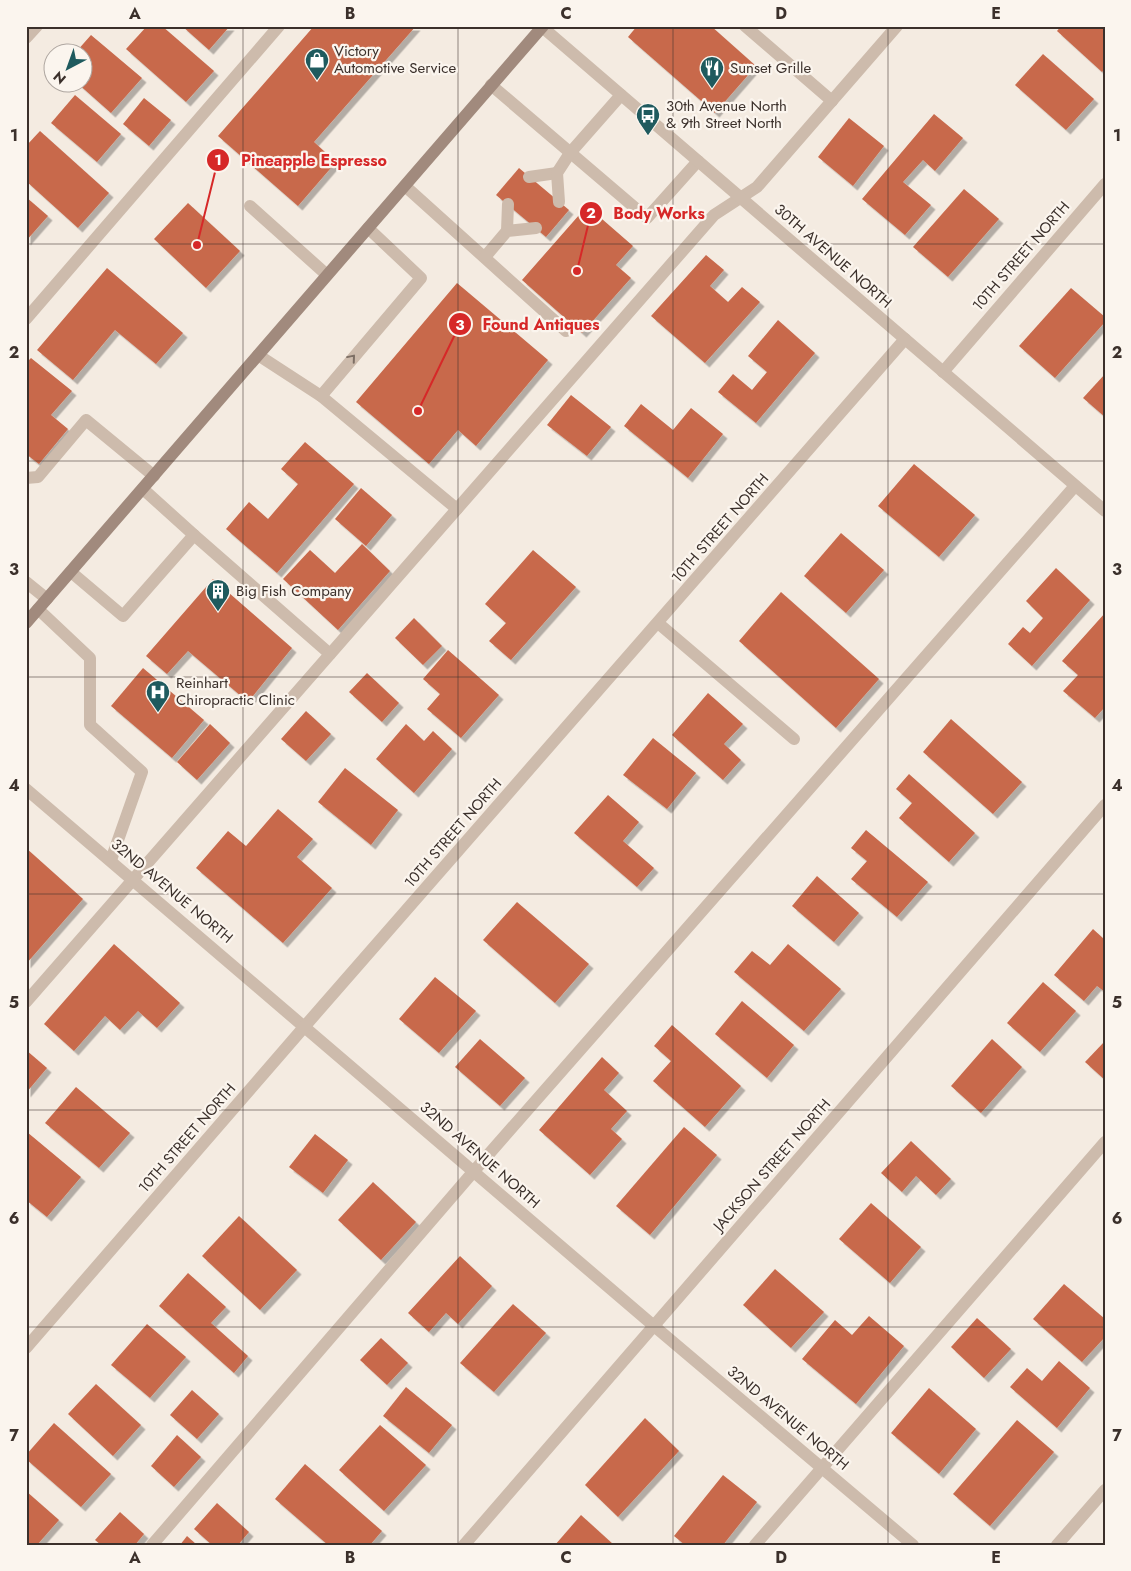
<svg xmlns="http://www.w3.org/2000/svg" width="1131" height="1571" font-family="Jost,sans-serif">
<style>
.building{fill:#c8694b;filter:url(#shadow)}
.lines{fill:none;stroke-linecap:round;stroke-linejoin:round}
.service{stroke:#cdbbac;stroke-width:12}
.minor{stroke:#cdbbac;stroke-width:12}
.tertiary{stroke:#cdbbac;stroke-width:12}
.secondary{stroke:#a18a7d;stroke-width:12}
.oneway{stroke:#7d6f65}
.grid{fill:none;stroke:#3b302b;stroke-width:1;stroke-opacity:0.55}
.labels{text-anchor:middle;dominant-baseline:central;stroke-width:4.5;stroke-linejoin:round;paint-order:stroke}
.poi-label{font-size:15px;fill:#3b302b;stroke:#fbf5ee;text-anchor:start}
.street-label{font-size:15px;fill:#3b302b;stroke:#fbf5ee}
.leader{fill:none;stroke:#d62828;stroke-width:2}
.callout-dot{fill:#d62828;stroke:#fbf5ee;stroke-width:2}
.mark-label{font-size:15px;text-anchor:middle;font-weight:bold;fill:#fff}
.callout-label{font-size:16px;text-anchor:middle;font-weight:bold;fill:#d62828;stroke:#fbf5ee;stroke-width:4.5;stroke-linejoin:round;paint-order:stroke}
.neatline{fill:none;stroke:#3b302b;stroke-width:2}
.grid-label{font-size:16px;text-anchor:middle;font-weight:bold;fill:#3b302b}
</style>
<defs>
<filter id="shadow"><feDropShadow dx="4.5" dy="4.5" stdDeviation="0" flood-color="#0004"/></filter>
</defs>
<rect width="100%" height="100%" fill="#f4ebe1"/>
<g class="building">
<polygon points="147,26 162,26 214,71 186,102 126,49"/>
<polygon points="182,26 230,26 209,50"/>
<polygon points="314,26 416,26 314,142 336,162 298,206 218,136"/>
<polygon points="637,26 711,26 756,66 715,113 628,37"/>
<polygon points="1061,26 1105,26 1105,69 1102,72 1057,31"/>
<polygon points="91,35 142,78 111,113 76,82 82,82 82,52 76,52"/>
<polygon points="1043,54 1094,99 1066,130 1015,85"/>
<polygon points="75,95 121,134 97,162 51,123"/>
<polygon points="144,98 171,120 149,146 123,124"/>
<polygon points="934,114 963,138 935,171 923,160 903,182 931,205 905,235 862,199"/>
<polygon points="849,118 884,146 853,186 818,157"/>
<polygon points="40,131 109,193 78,228 26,181 26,146"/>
<polygon points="519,168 569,210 546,237 496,195"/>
<polygon points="964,189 999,219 948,277 913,247"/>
<polygon points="26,197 48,216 26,241"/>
<polygon points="188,203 240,251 206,288 154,239"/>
<polygon points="587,206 633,246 616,265 631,278 582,333 522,280"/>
<polygon points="706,255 724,270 710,286 728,302 742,287 760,302 705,363 651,316"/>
<polygon points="107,268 183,333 156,364 115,330 73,380 37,350"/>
<polygon points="457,283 548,360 476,446 458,430 429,464 356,402"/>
<polygon points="1071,288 1105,317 1105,322 1055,378 1019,346"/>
<polygon points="778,320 815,353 756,423 718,392 733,374 752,390 767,372 748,356"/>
<polygon points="31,358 72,391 51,415 68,429 39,464 26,454 26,363"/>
<polygon points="1105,374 1105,417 1083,398"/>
<polygon points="571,395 611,427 587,456 547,425"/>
<polygon points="641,404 673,430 691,408 723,434 688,478 624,426"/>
<polygon points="305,442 354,484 277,573 226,529 249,502 268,519 298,484 281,469"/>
<polygon points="914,464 975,515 939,557 878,506"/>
<polygon points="361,488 392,515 366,546 335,519"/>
<polygon points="841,533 884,570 846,613 804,576"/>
<polygon points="362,544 390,571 338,630 283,579 310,550 335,573"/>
<polygon points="533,550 576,587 511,660 489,641 506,623 485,604"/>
<polygon points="1056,568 1090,600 1032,666 1008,644 1023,627 1030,633 1043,618 1026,601"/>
<polygon points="213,579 292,648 248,702 188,651 167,674 146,656"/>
<polygon points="781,592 879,679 836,728 739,641"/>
<polygon points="1105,613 1105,707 1095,718 1063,691 1078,675 1062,661"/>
<polygon points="414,618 442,646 423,665 395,638"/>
<polygon points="448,650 499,695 461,738 427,709 440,694 423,679"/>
<polygon points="143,668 204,720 172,758 111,706"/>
<polygon points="367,673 399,703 382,722 349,692"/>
<polygon points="708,693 743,724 724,744 741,760 723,780 672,735"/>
<polygon points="306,711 331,734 306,761 281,739"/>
<polygon points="951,719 1022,782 993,814 923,752"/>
<polygon points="210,724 230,743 197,780 177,762"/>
<polygon points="406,724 424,741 433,731 452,749 414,793 376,759"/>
<polygon points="653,738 696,773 667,809 623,775"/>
<polygon points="345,768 398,810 371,845 318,802"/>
<polygon points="909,774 975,833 949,862 899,818 912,803 896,789"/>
<polygon points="608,795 639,822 623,841 654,868 637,887 574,833"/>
<polygon points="278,809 313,839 297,857 332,888 283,943 196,868 228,831 246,846"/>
<polygon points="866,830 928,882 897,917 851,879 867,861 851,848"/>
<polygon points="26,848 83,899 26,964"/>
<polygon points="817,876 859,913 834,942 792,906"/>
<polygon points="517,902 589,964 555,1003 483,940"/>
<polygon points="1093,929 1105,940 1105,992 1097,986 1084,1001 1054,975"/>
<polygon points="114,944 180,1003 157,1028 138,1011 120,1030 105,1016 74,1051 44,1024"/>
<polygon points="788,944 841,989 804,1031 734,972 752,951 770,965"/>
<polygon points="435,977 476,1011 439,1053 399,1019"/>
<polygon points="1043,982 1076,1011 1040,1052 1007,1023"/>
<polygon points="742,1001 794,1045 767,1078 715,1034"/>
<polygon points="672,1025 741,1086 705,1127 653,1081 671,1061 654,1046"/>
<polygon points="480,1039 525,1078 500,1106 455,1067"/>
<polygon points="992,1039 1022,1067 981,1113 951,1086"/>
<polygon points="1105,1041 1105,1080 1085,1062"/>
<polygon points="26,1050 47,1068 26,1093"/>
<polygon points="602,1057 619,1073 604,1090 627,1111 611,1129 622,1139 590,1175 539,1130"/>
<polygon points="76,1087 130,1133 99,1168 45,1123"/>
<polygon points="684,1127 717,1155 650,1235 616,1206"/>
<polygon points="27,1132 81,1177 47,1217 26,1200 26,1170 29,1167 26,1165 26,1133"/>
<polygon points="315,1134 348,1160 323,1193 289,1167"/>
<polygon points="911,1141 951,1179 936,1195 916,1176 902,1192 881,1173"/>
<polygon points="373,1182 416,1222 381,1260 338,1220"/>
<polygon points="871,1203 921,1247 890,1283 839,1239"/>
<polygon points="239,1216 297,1270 260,1310 202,1256"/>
<polygon points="460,1256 492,1286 458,1324 446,1313 429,1332 408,1313"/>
<polygon points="775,1269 824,1312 791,1348 743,1305"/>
<polygon points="188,1273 226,1307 211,1323 248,1356 234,1373 159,1306"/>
<polygon points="1064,1284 1105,1319 1105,1337 1082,1362 1033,1319"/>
<polygon points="513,1304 546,1333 494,1392 460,1363"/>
<polygon points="869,1316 904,1346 856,1404 802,1359 835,1320 852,1335"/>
<polygon points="977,1318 1011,1349 984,1378 951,1347"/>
<polygon points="147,1324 186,1357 150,1398 111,1365"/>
<polygon points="381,1338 408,1363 387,1385 360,1360"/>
<polygon points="1059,1361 1090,1388 1057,1428 1010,1387 1027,1368 1042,1381"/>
<polygon points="96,1384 141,1425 113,1456 68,1414"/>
<polygon points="406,1387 452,1425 429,1453 383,1416"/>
<polygon points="929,1388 976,1429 939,1474 891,1433"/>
<polygon points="192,1390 219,1414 197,1439 170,1415"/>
<polygon points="645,1418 679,1451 618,1517 585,1485"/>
<polygon points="1017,1420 1054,1452 990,1526 953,1494"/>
<polygon points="54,1423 111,1474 81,1507 26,1459 26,1455"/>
<polygon points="380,1425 426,1465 384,1511 339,1470"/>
<polygon points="177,1435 201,1457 174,1487 151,1466"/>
<polygon points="305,1464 382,1531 370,1545 328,1545 275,1499"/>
<polygon points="723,1475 757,1502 723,1545 685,1545 674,1536"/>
<polygon points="26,1491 59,1520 37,1545 26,1545"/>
<polygon points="217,1503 249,1532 238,1545 212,1545 194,1529"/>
<polygon points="120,1512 144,1534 135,1545 101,1545 95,1540"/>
<polygon points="581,1515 614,1545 555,1545"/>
<polygon points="187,1536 197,1545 180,1545"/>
</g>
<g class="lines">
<g class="service">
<polyline points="745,26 832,101"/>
<polyline points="491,85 647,218 698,161"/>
<polyline points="529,177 557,173"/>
<polyline points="405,186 566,331"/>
<polyline points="559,202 557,173 570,153 621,95"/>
<polyline points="250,206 327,275"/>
<polyline points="507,231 508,204"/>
<polyline points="485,257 507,231 536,228"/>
<polyline points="26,319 279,26"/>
<polyline points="258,355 321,396 457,509"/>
<polyline points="321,396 421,278 368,228"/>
<polyline points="26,478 38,477 86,420 154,476"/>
<polyline points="194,535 330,654"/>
<polyline points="71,572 123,616 194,535 143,489"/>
<polyline points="38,609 90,658 90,725 142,772 111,860"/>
<polyline points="658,623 794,739"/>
<polyline points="26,1002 714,215 757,187 897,26"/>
<polyline points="152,1545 474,1171 1075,486"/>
<polyline points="755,1545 1105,1142"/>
</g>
<g class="minor">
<polyline points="26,38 37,26"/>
<polyline points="943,372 1105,184"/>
<polyline points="26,582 47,599"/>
<polyline points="26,789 654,1326 913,1545"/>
<polyline points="26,1348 305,1026 905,339"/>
<polyline points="464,1545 1105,805"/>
<polyline points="1057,1545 1105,1490"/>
</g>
<polyline class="tertiary" points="541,26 1105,511"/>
<polyline class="secondary" points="26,623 543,26"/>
</g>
<defs><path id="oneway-chevron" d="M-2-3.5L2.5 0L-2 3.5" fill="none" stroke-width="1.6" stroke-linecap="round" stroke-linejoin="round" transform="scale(1.25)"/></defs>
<use class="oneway" href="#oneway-chevron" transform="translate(352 358) rotate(-50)"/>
<path class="grid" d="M 243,26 L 243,1545M 458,26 L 458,1545M 673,26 L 673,1545M 888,26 L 888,1545M 26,244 L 1105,244M 26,461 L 1105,461M 26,677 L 1105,677M 26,894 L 1105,894M 26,1110 L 1105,1110M 26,1327 L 1105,1327"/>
<defs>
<g id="shop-pin" transform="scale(1.25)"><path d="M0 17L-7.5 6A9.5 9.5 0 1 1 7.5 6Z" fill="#1f5a5e" stroke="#fbf5ee"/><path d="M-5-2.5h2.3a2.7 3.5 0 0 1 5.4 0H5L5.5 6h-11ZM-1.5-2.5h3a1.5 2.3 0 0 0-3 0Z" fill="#fff"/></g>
<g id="restaurant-pin" transform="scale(1.25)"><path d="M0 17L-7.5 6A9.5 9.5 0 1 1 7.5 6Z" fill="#1f5a5e" stroke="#fbf5ee"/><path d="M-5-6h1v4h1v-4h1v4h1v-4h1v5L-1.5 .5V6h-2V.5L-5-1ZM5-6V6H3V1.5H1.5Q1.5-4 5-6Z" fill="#fff"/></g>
<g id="bus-pin" transform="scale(1.25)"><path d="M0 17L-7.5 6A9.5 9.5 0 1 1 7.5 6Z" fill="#1f5a5e" stroke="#fbf5ee"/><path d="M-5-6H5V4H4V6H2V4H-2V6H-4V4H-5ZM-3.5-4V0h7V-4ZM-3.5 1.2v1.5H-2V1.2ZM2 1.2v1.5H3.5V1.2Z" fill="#fff"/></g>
<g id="building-pin" transform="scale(1.25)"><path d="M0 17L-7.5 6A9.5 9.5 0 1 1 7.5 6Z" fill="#1f5a5e" stroke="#fbf5ee"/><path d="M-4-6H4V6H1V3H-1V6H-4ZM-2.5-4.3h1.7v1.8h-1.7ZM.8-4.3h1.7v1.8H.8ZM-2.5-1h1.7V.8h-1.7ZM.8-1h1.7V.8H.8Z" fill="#fff"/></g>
<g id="hospital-pin" transform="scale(1.25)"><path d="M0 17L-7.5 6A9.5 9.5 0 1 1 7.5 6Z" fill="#1f5a5e" stroke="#fbf5ee"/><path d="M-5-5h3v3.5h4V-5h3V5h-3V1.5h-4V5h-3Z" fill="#fff"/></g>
</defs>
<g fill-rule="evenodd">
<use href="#shop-pin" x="317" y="60"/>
<use href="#restaurant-pin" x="712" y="68"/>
<use href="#bus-pin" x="648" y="115"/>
<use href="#building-pin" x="218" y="591"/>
<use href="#hospital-pin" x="158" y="692"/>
</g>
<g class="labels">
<g class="poi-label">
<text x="334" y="51">Victory<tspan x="334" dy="17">Automotive Service</tspan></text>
<text x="730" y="68">Sunset Grille</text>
<text x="666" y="106">30th Avenue North<tspan x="666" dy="17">&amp; 9th Street North</tspan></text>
<text x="236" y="591">Big Fish Company</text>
<text x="176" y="683">Reinhart<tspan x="176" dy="17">Chiropractic Clinic</tspan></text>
</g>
<g class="street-label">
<text transform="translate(833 256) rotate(41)">30TH AVENUE NORTH</text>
<text transform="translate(1021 256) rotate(-49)">10TH STREET NORTH</text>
<text transform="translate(720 528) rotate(-49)">10TH STREET NORTH</text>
<text transform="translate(453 833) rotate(-49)">10TH STREET NORTH</text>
<text transform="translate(172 891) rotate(40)">32ND AVENUE NORTH</text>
<text transform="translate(187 1138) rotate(-49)">10TH STREET NORTH</text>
<text transform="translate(480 1155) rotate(41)">32ND AVENUE NORTH</text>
<text transform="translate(772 1165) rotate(-49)">JACKSON STREET NORTH</text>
<text transform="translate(788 1418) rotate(40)">32ND AVENUE NORTH</text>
</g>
</g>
<path class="leader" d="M197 245L218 160M577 271L591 213M418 411L460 324"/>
<g class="callout-dot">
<circle cx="197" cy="245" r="5"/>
<circle cx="577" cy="271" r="5"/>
<circle cx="418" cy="411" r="5"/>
<circle cx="218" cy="160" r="12"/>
<circle cx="591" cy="213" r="12"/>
<circle cx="460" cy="324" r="12"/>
</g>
<g class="mark-label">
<text x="218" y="165">1</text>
<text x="591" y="218">2</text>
<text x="460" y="330">3</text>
</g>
<g class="callout-label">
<text x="314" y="166">Pineapple Espresso</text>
<text x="659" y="219">Body Works</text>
<text x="541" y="330">Found Antiques</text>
</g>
<rect width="1131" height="1571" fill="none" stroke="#fbf5ee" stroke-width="55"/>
<g transform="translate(68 68) rotate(221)"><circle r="24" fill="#fbf5ee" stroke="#aea6a0"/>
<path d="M0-4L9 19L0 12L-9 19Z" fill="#1f5a5e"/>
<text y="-8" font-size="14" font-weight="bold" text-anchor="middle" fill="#3b302b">N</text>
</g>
<rect x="28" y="28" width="1076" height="1516" class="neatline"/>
<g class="grid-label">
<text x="135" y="19">A</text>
<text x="350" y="19">B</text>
<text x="566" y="19">C</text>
<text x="781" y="19">D</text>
<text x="996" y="19">E</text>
<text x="14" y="141">1</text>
<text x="1117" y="141">1</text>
<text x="14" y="358">2</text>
<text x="1117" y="358">2</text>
<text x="14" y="575">3</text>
<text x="1117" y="575">3</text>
<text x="14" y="791">4</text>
<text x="1117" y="791">4</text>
<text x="14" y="1008">5</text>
<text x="1117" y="1008">5</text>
<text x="14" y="1224">6</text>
<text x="1117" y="1224">6</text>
<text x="14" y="1441">7</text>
<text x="1117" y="1441">7</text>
<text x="135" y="1563">A</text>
<text x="350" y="1563">B</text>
<text x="566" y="1563">C</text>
<text x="781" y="1563">D</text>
<text x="996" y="1563">E</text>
</g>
</svg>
